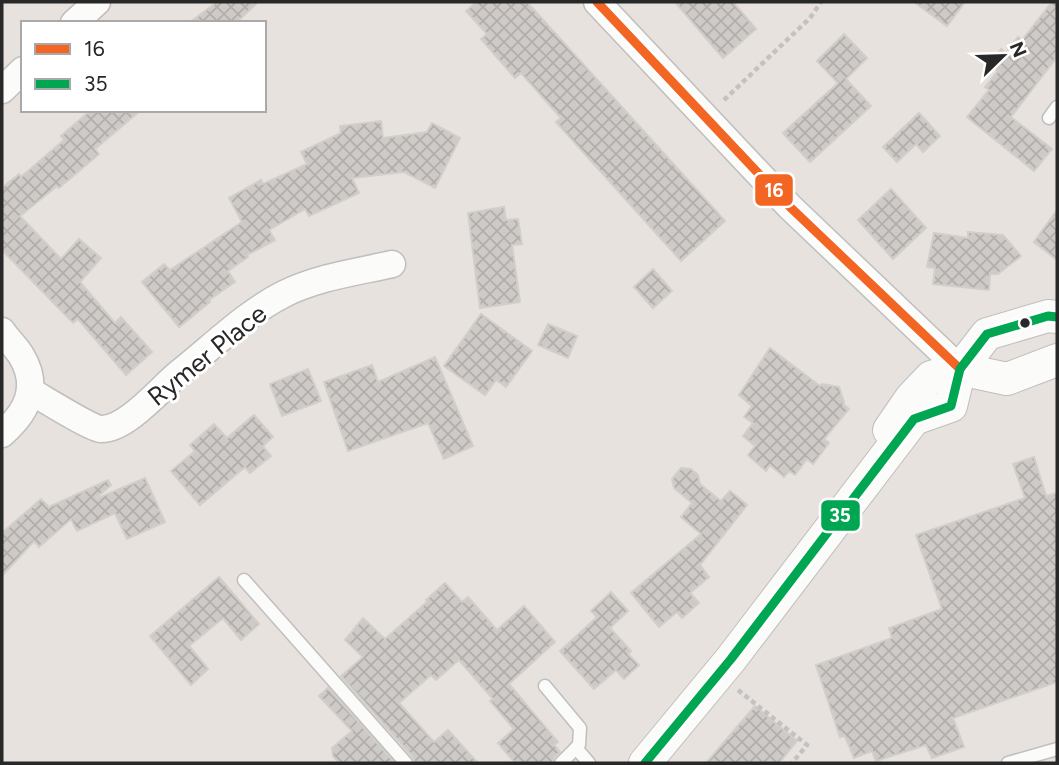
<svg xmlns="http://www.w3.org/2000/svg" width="1059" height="765" font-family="Figtree,sans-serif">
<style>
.building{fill:url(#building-cross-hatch);stroke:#d2cec9;stroke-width:2}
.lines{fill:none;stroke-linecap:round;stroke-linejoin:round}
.service-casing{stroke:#c0bebf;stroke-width:15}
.minor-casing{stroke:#c0bebf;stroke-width:29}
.tertiary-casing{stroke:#c0bebf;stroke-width:34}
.path{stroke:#c3c2c2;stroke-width:4.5;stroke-dasharray:5 3.5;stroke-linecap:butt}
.service{stroke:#fbfbfa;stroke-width:12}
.minor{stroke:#fbfbfa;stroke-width:26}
.tertiary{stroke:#fbfbfa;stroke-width:32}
.bus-1-casing{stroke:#fff;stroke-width:14}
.bus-2-casing{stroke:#fff;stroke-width:14}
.bus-1{stroke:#f26522;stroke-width:9}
.bus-2{stroke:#00a651;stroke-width:9}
.bus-dot{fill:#282828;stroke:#fff;stroke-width:2.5}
.labels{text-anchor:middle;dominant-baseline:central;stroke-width:6;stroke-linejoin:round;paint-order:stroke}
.street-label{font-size:26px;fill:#282828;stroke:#fff}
.line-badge{stroke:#fff;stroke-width:2.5}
.badge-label{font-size:19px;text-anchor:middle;font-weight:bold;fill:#fff}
</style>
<defs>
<pattern id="building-cross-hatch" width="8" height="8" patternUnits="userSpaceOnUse" patternTransform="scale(1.75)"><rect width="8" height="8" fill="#cecac7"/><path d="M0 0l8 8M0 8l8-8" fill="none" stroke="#b1aeab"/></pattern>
</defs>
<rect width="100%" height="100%" fill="#e7e2dd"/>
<g class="building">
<polygon points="217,2 258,2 236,23 189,23"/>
<polygon points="476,2 527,2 725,221 681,261 556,122 561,118 521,73 515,78 481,39 487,34 466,11"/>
<polygon points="675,2 733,2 756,29 723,58"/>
<polygon points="914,2 965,2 947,26"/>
<polygon points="1052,2 1057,2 1057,57 1011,117 1052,149 1034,171 967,117 989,90 985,87 998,71 989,65 1001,49 1006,53 1018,37 1022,40"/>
<polygon points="844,34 867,58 846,79 871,106 810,162 783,133 838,83 817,61"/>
<polygon points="91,110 141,110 95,149 99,154 59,188 57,186 20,216 61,259 79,239 101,258 80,282 115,323 121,317 152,352 126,375 78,319 73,323 2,250 2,188 19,174 21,177 64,140 61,136"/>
<polygon points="919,113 940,136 923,152 916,144 897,162 883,147"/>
<polygon points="381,121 383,138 427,132 432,123 460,138 435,188 404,172 352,178 359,193 309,216 305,209 269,230 275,240 247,255 248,257 228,271 235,282 209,300 210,302 179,327 142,282 164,264 170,270 242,222 229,198 261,180 263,184 307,164 301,152 341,133 340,126"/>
<polygon points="891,189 926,228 893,259 858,220"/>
<polygon points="504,207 506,220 518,219 522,244 512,245 520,302 480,308 468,213"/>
<polygon points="1057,210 1057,260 1034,242"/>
<polygon points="968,232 1003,235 1021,256 998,274 990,274 989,290 933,284 935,268 927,267 934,233 968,238"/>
<polygon points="653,269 672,291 653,308 634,287"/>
<polygon points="481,314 532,351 506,387 496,380 485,395 444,366"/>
<polygon points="548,324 577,336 568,358 538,345"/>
<polygon points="770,348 820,386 822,384 839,387 844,402 843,404 849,409 824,439 829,443 813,464 807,459 795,475 789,471 784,477 770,465 766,471 748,455 755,446 743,436 753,423 744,417 752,406 739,395"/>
<polygon points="435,357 473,446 444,459 428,423 348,451 324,382 372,365 378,382"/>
<polygon points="308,369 321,401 282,416 270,384"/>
<polygon points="254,415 273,437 263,446 271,456 250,473 245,467 200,505 171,471 195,451 190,445 214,424 227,438"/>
<polygon points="1034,457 1046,496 1057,493 1057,682 953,718 964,747 932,758 926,745 876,761 872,751 854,758 845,736 840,737 816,665 892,638 889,628 942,609 916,535 1025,498 1013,464"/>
<polygon points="681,468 691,469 698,475 700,484 721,501 730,491 747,505 700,565 709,577 690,593 699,603 682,618 677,612 659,627 631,593 701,534 681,517 692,503 674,488 672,479"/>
<polygon points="145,478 165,522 127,539 115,513 77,531 71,519 39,547 34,541 2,576 2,533 41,499 49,507 108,480 111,485 96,498 96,499"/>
<polygon points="219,577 259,624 241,640 223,618 189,646 208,669 191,685 150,636"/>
<polygon points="445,583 462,602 468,597 497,630 524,606 555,642 509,684 558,742 554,745 560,752 554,757 552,763 515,763 498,743 514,729 490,701 493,699 459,660 436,680 431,675 399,703 434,742 448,730 478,763 415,763 413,757 341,676 363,657 345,640 363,618 385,639 427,602 426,600"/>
<polygon points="611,592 628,611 610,628 631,651 628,654 639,665 624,679 616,670 594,689 560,651 597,617 591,611"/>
<polygon points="328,688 395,763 339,763 333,756 332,748 352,731 319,696"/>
<polygon points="755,706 797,741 779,763 706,763"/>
</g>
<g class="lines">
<g class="service-casing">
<g id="service">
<polyline points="1049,118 1057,107"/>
<polyline points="244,580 406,763"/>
<polyline points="545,686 580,728 579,745 561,763"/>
<polyline points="576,748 589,763"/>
<polyline points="1008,763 1057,749"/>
</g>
</g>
<g class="minor-casing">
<g id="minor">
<polyline points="597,2 790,207 960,369"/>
<polyline points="74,23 97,2"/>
<polyline points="2,90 23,70"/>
<path d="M 2,331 C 8,340 17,348 22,357 C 40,388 26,413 2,434"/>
<path d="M 30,391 C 43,398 90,428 101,429 C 126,430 160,389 178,374 C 211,348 246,313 284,294 C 318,277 357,272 392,264"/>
</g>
</g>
<g class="tertiary-casing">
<g id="tertiary">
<polyline points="889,430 911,398 931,377 960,369 1007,379 1057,360"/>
<polyline points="645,763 731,659 914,419 951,406 960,369 987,334 1048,316 1057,317"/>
</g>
</g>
<g class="path">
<polyline points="724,100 810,18 821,2"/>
<polyline points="738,690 807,745 792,763"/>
</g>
<use href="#service" class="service"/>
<use href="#minor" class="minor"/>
<use href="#tertiary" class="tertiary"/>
<g class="bus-1-casing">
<polyline id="bus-1" points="597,2 790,207 960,369"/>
</g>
<g class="bus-2-casing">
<polyline id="bus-2" points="645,763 731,659 914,419 951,406 960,369 987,334 1048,316 1057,317"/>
</g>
<use href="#bus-1" class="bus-1"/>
<use href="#bus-2" class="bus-2"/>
</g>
<circle class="bus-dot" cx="1025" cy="323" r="6"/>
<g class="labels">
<g class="street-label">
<text transform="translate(207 355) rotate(-39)">Rymer Place</text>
</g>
</g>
<g class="line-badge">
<rect x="754" y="173" width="40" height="34" rx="7" fill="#f26522"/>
<rect x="820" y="499" width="41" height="33" rx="7" fill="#00a651"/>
</g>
<g class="badge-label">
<text x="774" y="197">16</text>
<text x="840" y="522">35</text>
</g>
<rect width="1059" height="765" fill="none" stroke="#282828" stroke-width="7"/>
<rect x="21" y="21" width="245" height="91" fill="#ffffff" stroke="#a9a9a9" stroke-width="2"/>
<rect x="35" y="44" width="35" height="10" fill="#f26522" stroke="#a9a9a9" stroke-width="2"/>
<text x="84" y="56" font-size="21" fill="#282828">16</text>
<rect x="35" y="79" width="35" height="10" fill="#00a651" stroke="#a9a9a9" stroke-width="2"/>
<text x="84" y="91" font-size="21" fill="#282828">35</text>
<g transform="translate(1003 56) rotate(67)" stroke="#ffffff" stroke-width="5" paint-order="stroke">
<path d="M0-5L12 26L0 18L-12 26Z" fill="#282828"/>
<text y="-10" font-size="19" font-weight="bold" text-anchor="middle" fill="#282828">N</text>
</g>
</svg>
